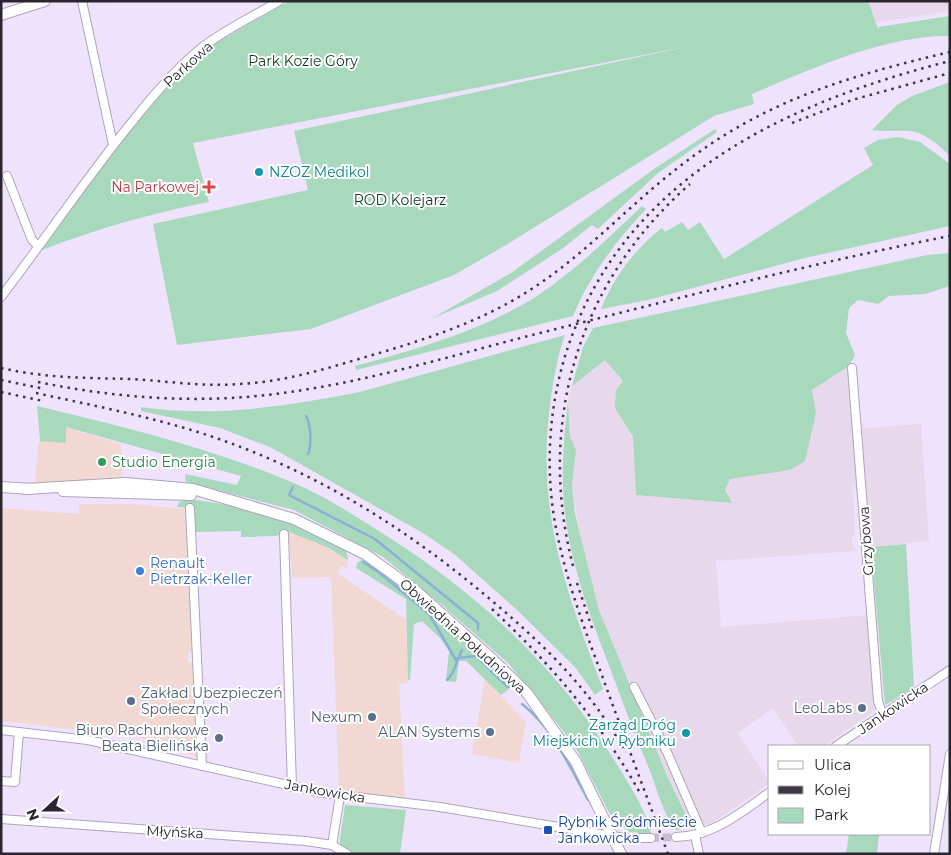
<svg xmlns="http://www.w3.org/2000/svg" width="951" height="855" font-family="Montserrat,sans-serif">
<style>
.commercial{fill:#f2d8d2}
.industrial{fill:#e7d9eb}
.green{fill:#a8d9bc}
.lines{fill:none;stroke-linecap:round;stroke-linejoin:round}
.stream{stroke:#89b1d8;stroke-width:2.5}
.street-tunnel{stroke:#c8bcd4;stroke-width:8;stroke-dasharray:8 4;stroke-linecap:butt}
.street-casing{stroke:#b0a3bd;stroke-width:10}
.secondary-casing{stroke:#b0a3bd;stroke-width:12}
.street{stroke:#fff;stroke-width:8}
.secondary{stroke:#fff;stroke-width:10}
.rail{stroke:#3e3844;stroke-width:2.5;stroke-dasharray:2.5 5;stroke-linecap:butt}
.culture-dot{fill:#0f9aa8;stroke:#fff;stroke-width:2}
.health-dot{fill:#e0444e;stroke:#fff;stroke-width:2}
.leisure-dot{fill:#2e9e5b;stroke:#fff;stroke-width:2}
.shop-dot{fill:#3f7fe0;stroke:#fff;stroke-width:2}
.service-dot{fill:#5c6f8a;stroke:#fff;stroke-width:2}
.transit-dot{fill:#1a4fb4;stroke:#fff;stroke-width:2}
.labels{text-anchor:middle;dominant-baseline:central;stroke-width:4;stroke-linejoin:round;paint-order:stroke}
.park-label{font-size:14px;fill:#0e3924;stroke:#fff}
.street-label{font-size:14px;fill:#2a252f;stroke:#fff}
.culture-label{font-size:14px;fill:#0d838f;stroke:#fff;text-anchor:start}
.health-label{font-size:14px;fill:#be3a42;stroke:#fff;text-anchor:end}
.leisure-label{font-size:14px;fill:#27864d;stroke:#fff;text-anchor:start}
.shop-label{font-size:14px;fill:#366cbe;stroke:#fff;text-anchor:start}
.service-label{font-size:14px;fill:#4e5e75;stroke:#fff;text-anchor:end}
.transit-label{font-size:14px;fill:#164399;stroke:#fff;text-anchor:start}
</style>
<rect width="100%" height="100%" fill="#efe2fd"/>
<g class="commercial">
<polygon points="65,427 121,444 122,481 35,485 38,444 40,441 65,442"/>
<polygon points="79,504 131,504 185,509 192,651 188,654 188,662 193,664 198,757 133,736 1,721 1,508 79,514"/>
<polygon points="289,532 328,547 348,560 347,568 341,566 337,573 406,620 408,680 407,683 399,684 405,799 339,792 331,577 292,578"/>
<polygon points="485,679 526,722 519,763 472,754"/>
</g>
<g class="industrial">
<polygon points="868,1 950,1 950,11 875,23"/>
<polygon points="605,360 624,381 615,408 633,437 636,495 731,503 725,490 730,479 790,470 816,413 812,390 849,366 853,415 850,417 867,428 921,424 929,541 871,547 853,481 855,536 851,537 856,551 716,561 721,627 867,615 874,711 824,746 798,746 773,708 738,733 770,783 713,823 689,828 689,821 668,778 599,610 581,540 572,485 576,450 570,437 568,401 572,386"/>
</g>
<g class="green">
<path d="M 289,1 L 868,1 L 879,31 L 878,27 L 950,16 L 950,36 C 885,35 811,69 752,94 L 754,104 L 714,116 L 506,245 L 454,275 L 311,329 L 177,345 L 153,224 L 308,190 L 294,131 L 690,46 L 193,143 L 209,202 C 149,214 99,228 42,250 L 40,245 L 149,106 L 209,47 Z"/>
<path d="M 950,82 L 950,156 C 939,145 923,131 907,131 C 895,130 884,132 872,130 L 897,105 L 912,96 Z"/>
<polygon points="715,129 717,132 658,173 598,229 592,225 562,249 497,291 431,319 511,273 654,169"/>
<path d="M 898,137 L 920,142 L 950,164 L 950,226 L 805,258 L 648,300 L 601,309 C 614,277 635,249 662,228 L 665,232 L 682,222 L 688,230 L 700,222 L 724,259 L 873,165 L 864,148 L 878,140 Z"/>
<path d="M 642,206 L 646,209 C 616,241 590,275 573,316 L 356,370 L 355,366 C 414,350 476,332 529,301 C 571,275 606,240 642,206 Z"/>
<polygon points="950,253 950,286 925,294 889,296 878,304 858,300 849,308 846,333 855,355 849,366 812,390 816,413 805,461 790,470 730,479 725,490 732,503 636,495 633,437 615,408 616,390 623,381 605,360 572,386 583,347 593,328 927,255"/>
<path d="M 565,335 C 557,357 553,382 550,405 C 536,511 566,592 603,689 L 595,695 L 575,667 L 516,609 L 454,554 L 423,533 L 270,447 L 220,428 L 141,411 L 141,407 C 215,418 287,406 360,392 Z"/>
<path d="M 568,401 L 570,437 L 576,450 L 572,485 L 575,514 L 599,610 L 668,778 L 689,821 L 689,828 L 676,830 C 661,808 659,795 650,771 C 642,751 633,731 626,711 C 602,644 570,575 564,503 C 561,469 564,435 568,401 Z"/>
<path d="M 37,406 C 126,427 211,448 296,484 C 322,495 347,511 371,526 C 461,581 541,650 600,738 C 612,757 650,813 651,834 L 630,832 L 613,820 L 578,752 L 561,728 L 508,663 L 442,605 L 383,557 L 294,510 L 186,482 L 185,474 L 237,485 L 241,476 L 66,427 L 66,443 L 40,441 Z"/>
<path d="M 186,499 C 242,504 297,523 346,549 L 348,560 L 327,547 L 289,532 L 275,536 L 241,537 L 241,531 L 194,532 L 190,508 L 177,507 L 179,502 Z"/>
<polygon points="906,544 914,688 885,705 871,547"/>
<polygon points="365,558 426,604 510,683 511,687 501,695 466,661 459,661 456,682 446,681 449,651 440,638 422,621 414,624 410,680 408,680 406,599 356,568 357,563"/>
<polygon points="345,805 406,810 400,854 352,854 339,846"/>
<polygon points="849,834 879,834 877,854 846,854"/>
</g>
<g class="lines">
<g class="stream">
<path d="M 306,416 C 311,425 312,444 308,454"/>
<polyline points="293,487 289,495 375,539 478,623 478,629"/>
<polyline points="363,562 381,574 429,614 456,660"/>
<polyline points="457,658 476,656 508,687"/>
<path d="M 447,680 C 456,672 456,660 462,650"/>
<path d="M 522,704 C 552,727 570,767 588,800"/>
</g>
<polyline class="street-tunnel" points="651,838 676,837"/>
<g class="street-casing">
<g id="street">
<polyline points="82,1 113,145"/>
<polyline points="7,176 32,240 38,246"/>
<path d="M 1,297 C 47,237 88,175 136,117 C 156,92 178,66 204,46 C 228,28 254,16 279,1"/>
<polyline points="852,368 878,701 882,713"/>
<polyline points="190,508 202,766"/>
<polyline points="284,534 292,787"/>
<polyline points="634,687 667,752 702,833"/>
<polyline points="1,730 88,740 323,793 440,807 624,838 651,838"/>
<polyline points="836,746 950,670"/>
<polyline points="1,781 15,782 19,732"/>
<polyline points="1,819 306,841 332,845 347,854"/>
<polyline points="695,835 699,854"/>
<path d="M 676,837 C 714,836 740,813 770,792"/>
<polyline points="332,845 340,796"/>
<polyline points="934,854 950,754"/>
</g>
</g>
<g class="secondary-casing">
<g id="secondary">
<polyline points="1,15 45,1"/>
<polyline points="1,487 31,489"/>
<polyline points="25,489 126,483 193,489 294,519 365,554 416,591 490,657 527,693 576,762 621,854"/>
<polyline points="63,491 191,495"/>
</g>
</g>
<use href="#street" class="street"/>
<use href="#secondary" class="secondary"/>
<g class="rail">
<polyline points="792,123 852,100 950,73"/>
<path d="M 1,368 C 45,378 86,378 131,379 C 167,381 203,387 240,384 C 282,382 322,370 362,358 C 421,341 479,323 530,290 C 585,255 628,206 679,167 C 763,101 848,76 950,52"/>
<polyline points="1,380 45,389"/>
<path d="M 38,382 C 116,398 196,404 275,394 C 365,383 453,355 540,333 C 676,299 812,263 950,236"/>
<polyline points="1,392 43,401"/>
<path d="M 36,393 C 91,405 147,416 201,433 C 310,468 404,526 491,600 C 543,644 589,688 623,748"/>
<path d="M 573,566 C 536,423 578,282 690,184"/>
<polyline points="577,583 593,631"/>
<path d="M 492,609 C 551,664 601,723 640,793"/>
<path d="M 668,854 C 645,792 622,731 600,670 C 581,620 563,570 554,517 C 545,459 550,399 569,344 C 628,175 789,102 950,61"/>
</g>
</g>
<g class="culture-dot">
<circle cx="259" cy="172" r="5"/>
<circle cx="686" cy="733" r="5"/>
</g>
<path class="health-dot" d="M206.5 179.5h5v5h5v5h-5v5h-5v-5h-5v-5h5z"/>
<circle class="leisure-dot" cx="102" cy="462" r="5"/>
<circle class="shop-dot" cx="140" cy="571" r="5"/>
<g class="service-dot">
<circle cx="131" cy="701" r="5"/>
<circle cx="862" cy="708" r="5"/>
<circle cx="372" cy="717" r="5"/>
<circle cx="490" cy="732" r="5"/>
<circle cx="219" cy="738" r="5"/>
</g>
<rect class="transit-dot" x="543" y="825" width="10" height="10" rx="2.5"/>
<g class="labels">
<g class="park-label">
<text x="303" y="61">Park Kozie Góry</text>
<text x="400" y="200">ROD Kolejarz</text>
</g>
<g class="street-label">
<text transform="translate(188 64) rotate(-42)">Parkowa</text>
<text transform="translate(866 541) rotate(-94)">Grzybowa</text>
<text transform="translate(463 636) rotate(42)">Obwiednia Południowa</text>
<text transform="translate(893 708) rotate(-34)">Jankowicka</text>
<text transform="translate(325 791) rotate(10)">Jankowicka</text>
<text transform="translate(175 832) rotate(3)">Młyńska</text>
</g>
<g class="culture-label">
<text x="269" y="172">NZOZ Medikol</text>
<text x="676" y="725" text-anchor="end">Zarząd Dróg<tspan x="676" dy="16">Miejskich w Rybniku</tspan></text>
</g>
<g class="health-label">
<text x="199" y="187">Na Parkowej</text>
</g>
<g class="leisure-label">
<text x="112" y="462">Studio Energia</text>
</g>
<g class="shop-label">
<text x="150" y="563">Renault<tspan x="150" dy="16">Pietrzak-Keller</tspan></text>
</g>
<g class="service-label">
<text x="141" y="693" text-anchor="start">Zakład Ubezpieczeń<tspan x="141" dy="16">Społecznych</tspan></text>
<text x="852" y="708">LeoLabs</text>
<text x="362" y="717">Nexum</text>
<text x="209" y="730">Biuro Rachunkowe<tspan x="209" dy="16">Beata Bielińska</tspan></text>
<text x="480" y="732">ALAN Systems</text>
</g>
<g class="transit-label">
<text x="558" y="822">Rybnik Śródmieście<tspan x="558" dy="16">Jankowicka</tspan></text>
</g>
</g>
<rect width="951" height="855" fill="none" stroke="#2a252f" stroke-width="5"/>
<rect x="768" y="745" width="162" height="90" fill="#ffffff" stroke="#aaa8ac"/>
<rect x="778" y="761" width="25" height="8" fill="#ffffff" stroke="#aaa8ac"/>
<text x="814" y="770" font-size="15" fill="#2a252f">Ulica</text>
<rect x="778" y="786" width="25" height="8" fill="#3e3844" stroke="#aaa8ac"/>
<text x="814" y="795" font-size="15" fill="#2a252f">Kolej</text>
<rect x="778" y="808" width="25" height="15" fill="#a8d9bc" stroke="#aaa8ac"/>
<text x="814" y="820" font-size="15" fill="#2a252f">Park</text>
<g transform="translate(45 810) rotate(249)" stroke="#ffffff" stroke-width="4" paint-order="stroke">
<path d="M0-4L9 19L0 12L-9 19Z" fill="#2a252f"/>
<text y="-8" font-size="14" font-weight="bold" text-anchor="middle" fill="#2a252f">N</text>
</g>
</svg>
